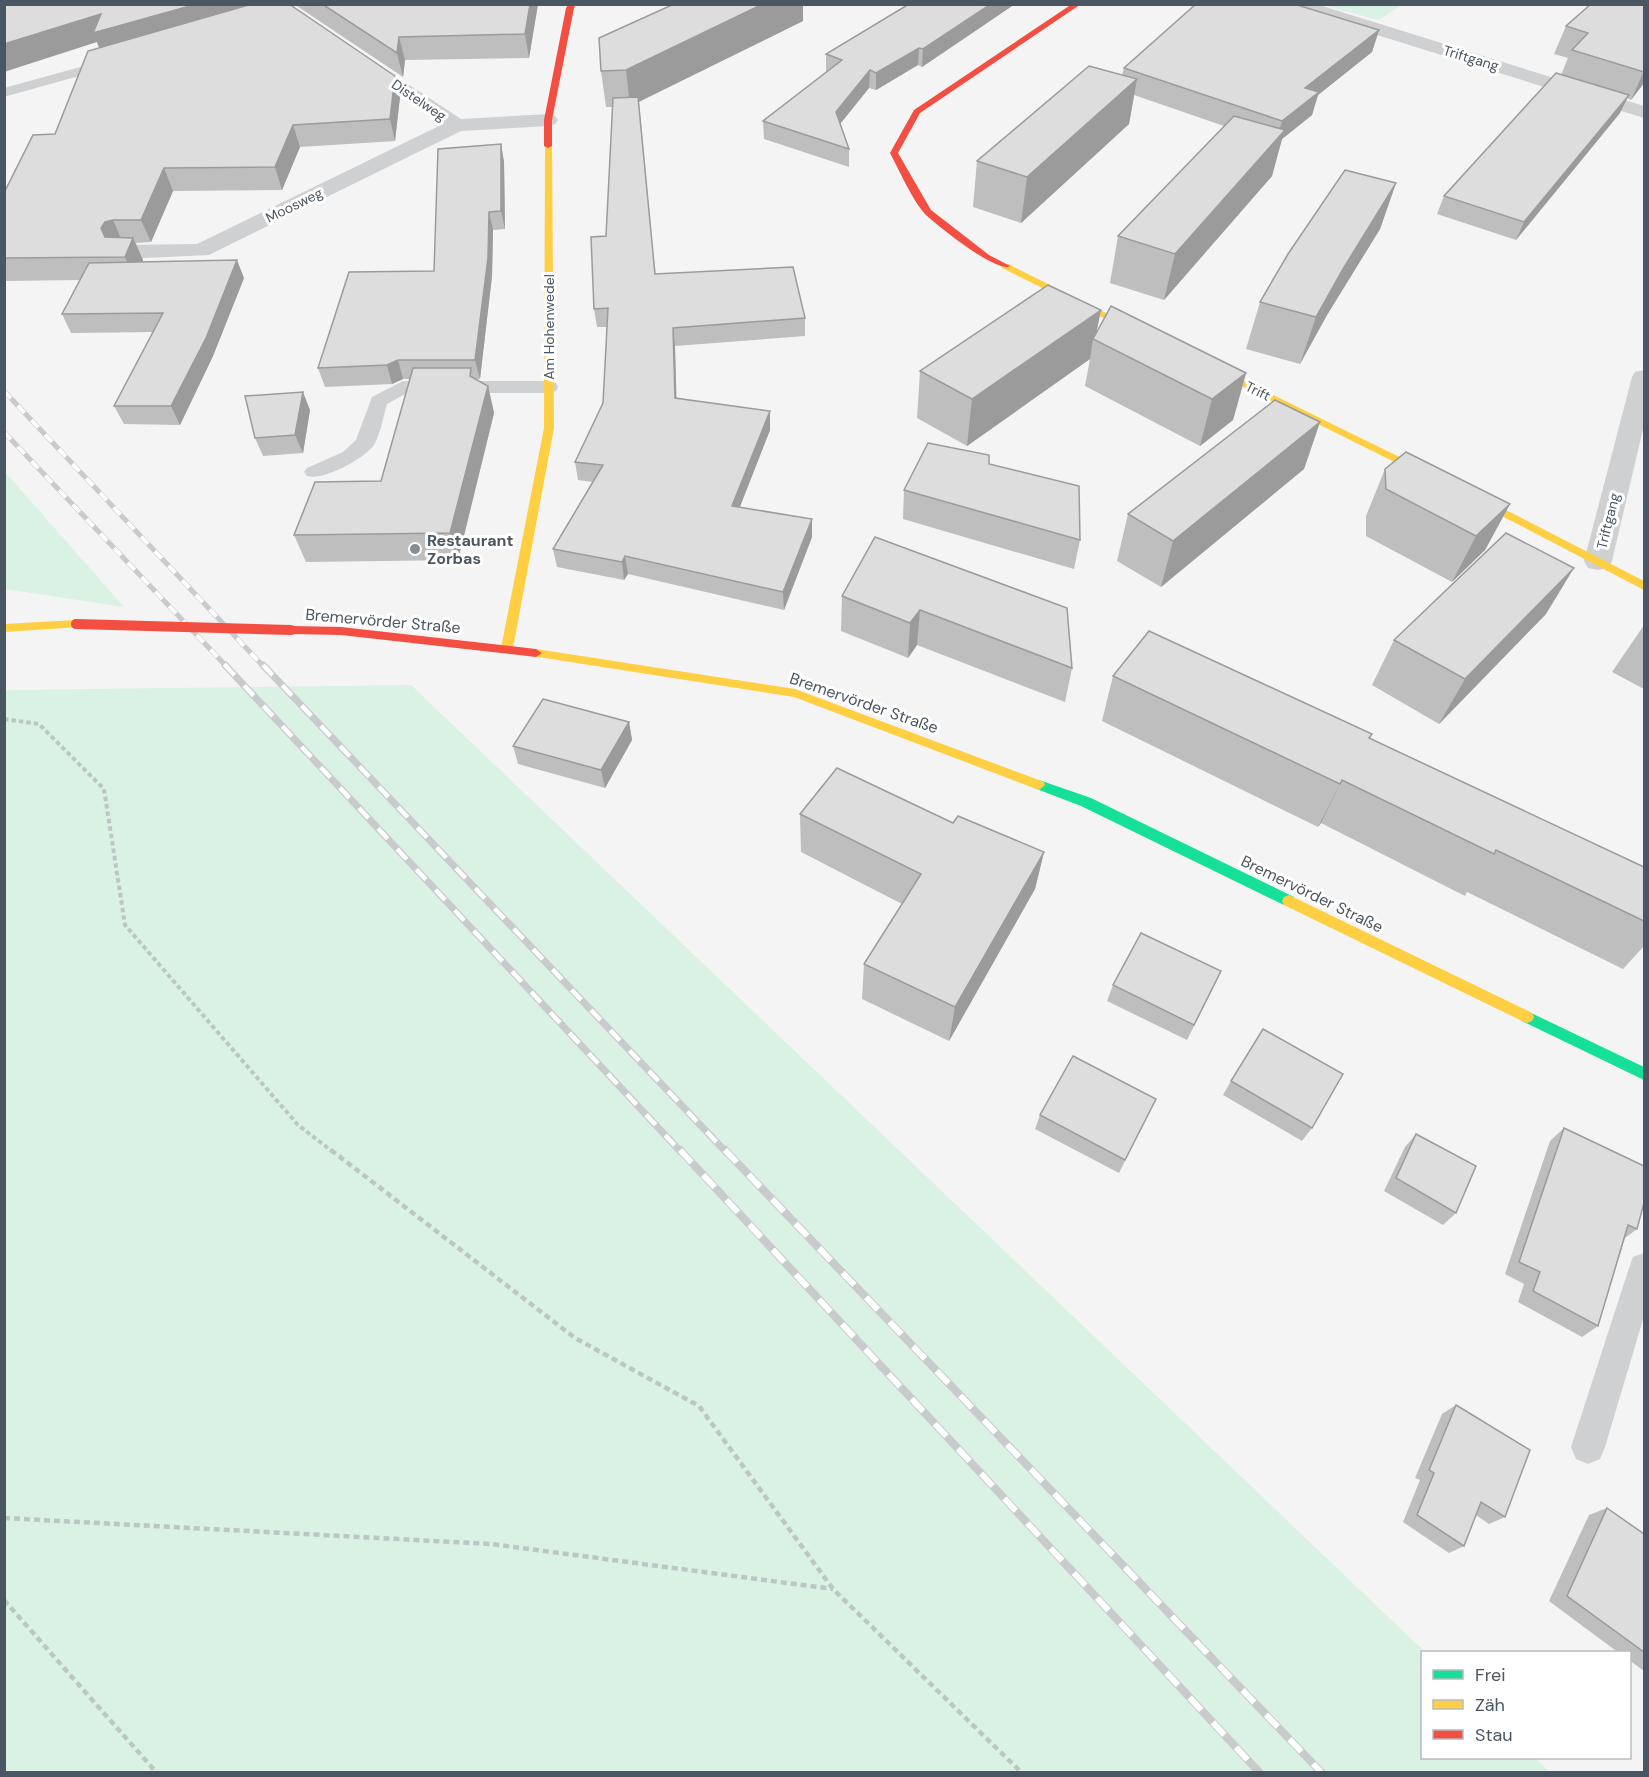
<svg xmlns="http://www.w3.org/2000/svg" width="1649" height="1777" font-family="'DM Sans',sans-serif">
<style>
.green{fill:#d9f2e3}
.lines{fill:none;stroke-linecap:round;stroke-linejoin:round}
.path-far1{stroke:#bcc7c4;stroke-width:4;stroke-dasharray:4.5 3;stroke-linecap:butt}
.path{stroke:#bcc7c4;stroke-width:4.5;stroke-dasharray:6 4;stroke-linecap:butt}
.lane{fill:#ced0d2;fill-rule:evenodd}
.street{fill:#ced0d2;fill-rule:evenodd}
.fast{fill:#16e098;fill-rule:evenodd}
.slow{fill:#ffcf43;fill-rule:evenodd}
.jam{fill:#f24e42;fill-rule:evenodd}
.rail-far2-casing{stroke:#c9cacc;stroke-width:5}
.rail-far1-casing{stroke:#c9cacc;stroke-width:7}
.rail-casing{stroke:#c9cacc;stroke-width:8}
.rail-far2{stroke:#fff;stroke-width:4;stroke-dasharray:10;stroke-linecap:butt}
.rail-far1{stroke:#fff;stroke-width:4.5;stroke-dasharray:14;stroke-linecap:butt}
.rail{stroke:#fff;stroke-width:6;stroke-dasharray:17;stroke-linecap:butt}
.jam-bridge{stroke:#f24e42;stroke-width:10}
.wall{fill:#bebebf}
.shaded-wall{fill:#9b9b9b}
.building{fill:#ddddde;stroke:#9b9b9b;stroke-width:1.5}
.poi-dot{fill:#868d94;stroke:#fff;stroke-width:2}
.labels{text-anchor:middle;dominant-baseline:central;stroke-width:6;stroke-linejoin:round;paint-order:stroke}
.far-street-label{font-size:14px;fill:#4a5661;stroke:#fff}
.poi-label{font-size:16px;font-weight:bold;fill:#4a5661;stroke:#fff;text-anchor:start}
.street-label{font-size:16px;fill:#4a5661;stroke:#fff}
</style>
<rect width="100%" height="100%" fill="#f4f4f4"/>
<g class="green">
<polygon points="1323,5 1402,4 1402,5 1378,20"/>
<polygon points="5,472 124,607 5,589"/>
<polygon points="411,685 1425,1652 1422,1652 1422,1758 1535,1758 1550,1772 5,1772 5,690"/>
</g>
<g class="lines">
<polyline class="path-far1" points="4,719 39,724 104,789 125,925 298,1125 333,1152"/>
<g class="path">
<polyline points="331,1150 575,1338 699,1406 833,1589 1021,1772"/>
<polyline points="4,1518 491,1544 833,1589"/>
<polyline points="4,1600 156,1772"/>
</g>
<g class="lane">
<polygon points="113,58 120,62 118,65 4,97 4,88"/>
<path d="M 403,381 L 549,381 L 556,383 L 558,387 L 556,391 L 549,393 L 407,393 L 387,404 C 383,417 381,433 374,445 C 364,459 323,481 307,476 L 304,472 L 307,468 L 343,452 L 356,440 L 372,397 Z"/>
<polygon points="1644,1253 1644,1316 1605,1447 1600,1459 1588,1464 1576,1459 1571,1447 1629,1268 1633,1257"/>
</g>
<g class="street">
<polygon points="1288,4 1316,4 1644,106 1644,118 1290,8"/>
<polygon points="360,55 367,57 461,119 548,114 555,116 558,120 555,124 548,126 461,131 209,255 124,259 116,257 113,252 116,247 124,245 197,244 443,124 353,65 351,61 353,57"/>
<polygon points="1644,370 1644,425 1612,561 1608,568 1598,570 1588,568 1584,561 1632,377 1635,372"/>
</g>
<g class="fast">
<polygon points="1039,780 1091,798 1294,897 1296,901 1294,905 1284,905 1081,806 1034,788 1033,785"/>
<polygon points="1527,1011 1644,1067 1644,1080 1522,1021 1520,1017 1522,1013"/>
</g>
<g class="slow">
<polygon points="545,144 552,146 554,428 513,648 507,652 501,648 544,428"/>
<polygon points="1002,264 1008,264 1152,336 1144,338 1002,268"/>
<polygon points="1204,361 1479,496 1644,581 1644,590 1471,500 1201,366 1201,362"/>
<polygon points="76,620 82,624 80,627 4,632 4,624"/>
<polygon points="536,649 795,689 1044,782 1045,785 1039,790 1034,788 794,697 532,656 530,653 532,650"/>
<polygon points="1289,895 1532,1013 1534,1017 1532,1021 1527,1023 1522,1021 1284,905 1282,901 1284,897"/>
</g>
<g class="jam">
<polygon points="569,4 576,4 574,8 552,120 552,146 548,148 544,146 544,120 566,8"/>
<path d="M 1072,4 L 1081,4 L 920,113 L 898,153 L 931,210 L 989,255 L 1010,266 C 998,274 936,225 925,214 C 913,201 899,170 890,153 L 914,110 Z"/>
<polygon points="291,626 341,627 536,649 542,653 536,657 341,635 291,634 285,630"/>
</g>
<g class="rail-far2-casing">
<g id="rail-far2">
<polyline points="4,391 264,667"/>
<polyline points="4,432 227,667"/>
</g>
</g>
<g class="rail-far1-casing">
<g id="rail-far1">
<polyline points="225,665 681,1152"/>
<polyline points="263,665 726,1152"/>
</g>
</g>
<g class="rail-casing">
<g id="rail">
<polyline points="680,1150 1259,1772"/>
<polyline points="725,1150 1321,1772"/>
</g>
</g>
<use href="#rail-far2" class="rail-far2"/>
<use href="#rail-far1" class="rail-far1"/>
<use href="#rail" class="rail"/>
<polyline class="jam-bridge" points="76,624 291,630"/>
</g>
<g class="wall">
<polygon points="4,4 395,76 400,97 395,141 300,147 282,190 173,191 151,242 136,243 143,260 143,262 244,278 213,356 180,425 124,424 114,406 153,332 71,333 62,314 80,280 4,281 4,193 55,134 99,48 97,42"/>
<polygon points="294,4 538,4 529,58 405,60 403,77"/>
<polygon points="909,4 1015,4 922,67 918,65 876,90 869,88 840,124 849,149 849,167 764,139 763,121 827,71 826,71 826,54"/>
<polygon points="1644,4 1644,83 1631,100 1627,98 1620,113 1516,240 1437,214 1444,196 1561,75 1568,58 1554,54 1566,26"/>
<polygon points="803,21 639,102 655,274 805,318 805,336 675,346 676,398 770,430 740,507 812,537 784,610 628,574 624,580 557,567 553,549 593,482 578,480 575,462 603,403 607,327 597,327 594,309 606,236 613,107 606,107 601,71"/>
<polygon points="1379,30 1372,52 1318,95 1312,115 1282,139 1272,176 1164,300 1110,283 1118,236 1224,126 1134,95 1129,124 1021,223 973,207 977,161 1122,75 1124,68"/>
<polygon points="501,144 504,162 505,229 493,230 492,276 480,379 475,379 488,386 494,413 458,560 306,562 294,535 381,481 410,379 403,379 392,384 325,387 318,368 434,271"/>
<polygon points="1396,183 1380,229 1327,315 1300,364 1246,349 1260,302"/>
<polygon points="1097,333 1246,373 1233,420 1200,446 1085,386 1090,359 967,446 917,418 920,371"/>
<polygon points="310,410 303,453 263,456 255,438"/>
<polygon points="1320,422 1304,469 1161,587 1117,561 1128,514"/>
<polygon points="989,464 1080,540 1074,569 903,519 904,490"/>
<polygon points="1385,469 1510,504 1485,550 1452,582 1366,536 1366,516"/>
<polygon points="875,537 1072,668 1065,702 917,645 908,658 841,631 842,596"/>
<polygon points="1546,614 1439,724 1372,685 1394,640"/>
<polygon points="1644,625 1644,689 1612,672"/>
<polygon points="1113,676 1370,738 1644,867 1644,946 1623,969 1467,892 1465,896 1321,823 1318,827 1102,721"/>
<polygon points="629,722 632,740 605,788 518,764 513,746"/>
<polygon points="800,814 953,823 1044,852 1035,889 949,1041 862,999 864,964 902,904 801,852"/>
<polygon points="1113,985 1214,986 1187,1040 1107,1001"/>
<polygon points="1231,1081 1312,1128 1302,1141 1223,1095"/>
<polygon points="1149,1113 1119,1173 1035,1129 1040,1115"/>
<polygon points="1564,1128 1637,1229 1625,1238 1598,1326 1582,1337 1518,1302 1524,1284 1505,1274 1550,1141"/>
<polygon points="1416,1134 1456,1213 1443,1225 1384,1191 1405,1147"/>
<polygon points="1456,1405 1505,1517 1489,1524 1476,1515 1464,1546 1449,1553 1403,1522 1420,1480 1415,1478 1442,1414"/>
<polygon points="1607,1508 1644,1534 1644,1671 1629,1660 1629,1653 1619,1653 1549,1601 1589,1515"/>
</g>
<g class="shaded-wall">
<polygon points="197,4 270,4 103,57 97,42 4,72 4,44 101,14"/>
<polygon points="530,4 538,4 529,58 525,34"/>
<polygon points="763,4 803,4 803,21 630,106 626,70"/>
<polygon points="991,4 1015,4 922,67 923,49"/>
<polygon points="1379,30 1372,52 1318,95 1312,115 1282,139 1272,176 1164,300 1175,254 1277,139 1282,121 1305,88"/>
<polygon points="399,37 405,60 403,77 397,53"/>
<polygon points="919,48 918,65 876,90 876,73"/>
<polygon points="870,70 869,88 836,129 836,112"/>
<polygon points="1644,71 1644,83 1631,100"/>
<polygon points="395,76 400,97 395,141 390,119"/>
<polygon points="1137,79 1129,124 1021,223 1027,177"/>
<polygon points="1629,95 1620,113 1516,240 1524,222"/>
<polygon points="293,125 300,147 282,190 275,167"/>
<polygon points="501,144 504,162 505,229 501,211"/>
<polygon points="164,168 173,191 151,242 141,220"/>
<polygon points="1396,183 1380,229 1327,315 1300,364 1316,317 1343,269"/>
<polygon points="489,212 493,230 492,276 480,379 475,360"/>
<polygon points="113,220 123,243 111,251 101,228 105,222"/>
<polygon points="133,238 143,260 135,280 125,257"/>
<polygon points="237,260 244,278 213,356 180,425 171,406"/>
<polygon points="1101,310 1095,340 1093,339 1090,359 967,446 972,399"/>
<polygon points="673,328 675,346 677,416 675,398"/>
<polygon points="398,360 403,379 392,384 387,365"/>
<polygon points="1246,373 1233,420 1200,446 1212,399"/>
<polygon points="488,386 494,413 458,560 450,533"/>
<polygon points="303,392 310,410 303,453 295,435"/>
<polygon points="770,411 770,430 733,524 732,506"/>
<polygon points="1320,422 1304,469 1161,587 1173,541"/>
<polygon points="1510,504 1485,550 1452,582 1476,536"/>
<polygon points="812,519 812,537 784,610 783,592"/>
<polygon points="625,556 628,574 624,580 622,562"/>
<polygon points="1574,568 1546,614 1439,724 1465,679"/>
<polygon points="920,610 917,645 908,658 910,623"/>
<polygon points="629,722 632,740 605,788 601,770"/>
<polygon points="1342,780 1321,823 1318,827 1340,784"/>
<polygon points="1044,852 1035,889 949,1041 955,1007"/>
</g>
<g class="building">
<polygon points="4,4 197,4 93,33 101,14 4,44"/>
<polygon points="252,4 289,4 395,76 390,119 293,125 275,167 164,168 141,220 113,220 105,222 101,228 105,237 133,238 125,257 4,258 4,193 33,135 55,134 88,51"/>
<polygon points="322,4 530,4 525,34 399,37 397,53"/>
<polygon points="674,4 763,4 626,70 601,71 599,38"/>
<polygon points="909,4 991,4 923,49 919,48 876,73 870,70 836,112 849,149 763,121 842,60 826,54"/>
<polygon points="1196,4 1294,4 1379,30 1305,88 1319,92 1282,121 1124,68"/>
<polygon points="1591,4 1644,4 1644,72 1572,50 1588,33 1566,26"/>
<polygon points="1089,66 1137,79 1027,177 977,161"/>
<polygon points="1556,73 1629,95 1524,222 1444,196"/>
<polygon points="638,97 655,274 793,267 805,318 673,328 675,398 770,411 732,506 812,519 783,592 625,556 622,562 553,549 603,465 575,462 603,403 608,308 594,309 591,237 606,236 613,98"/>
<polygon points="1234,116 1285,130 1175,254 1118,236"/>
<polygon points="501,144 501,211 489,212 488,258 475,360 398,360 387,365 318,368 349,272 434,271 438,149"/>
<polygon points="1345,170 1396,183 1343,269 1316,317 1260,302 1288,254"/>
<polygon points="237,260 206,338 171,406 114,406 163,313 62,314 89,263"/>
<polygon points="1048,285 1101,310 972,399 920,371"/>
<polygon points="1111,306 1246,373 1212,399 1093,339"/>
<polygon points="413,368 471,368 470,376 488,386 450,533 294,535 315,482 381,481"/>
<polygon points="303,392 295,435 255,438 245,396"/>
<polygon points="1275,400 1320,422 1173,541 1128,514"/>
<polygon points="928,443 989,455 989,464 1079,486 1080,540 904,490"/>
<polygon points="1406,452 1510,504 1476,536 1386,489 1385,469"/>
<polygon points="1506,533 1574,568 1465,679 1394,640"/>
<polygon points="875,537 1067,608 1072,668 920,610 910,623 842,596"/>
<polygon points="1149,631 1372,734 1369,738 1644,867 1644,921 1496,850 1494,854 1342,780 1340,784 1113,676"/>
<polygon points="543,699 629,722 601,770 513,746"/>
<polygon points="837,768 953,823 958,816 1044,852 955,1007 864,964 921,874 800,814"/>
<polygon points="1141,933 1221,971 1194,1025 1113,985"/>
<polygon points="1263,1029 1343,1074 1312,1128 1231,1081"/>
<polygon points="1073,1056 1156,1099 1125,1160 1040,1115"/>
<polygon points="1564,1128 1644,1166 1644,1203 1637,1229 1628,1225 1598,1326 1533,1291 1540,1272 1519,1262"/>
<polygon points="1416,1134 1476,1166 1456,1213 1396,1178"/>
<polygon points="1456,1405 1530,1450 1505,1517 1481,1502 1464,1546 1417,1515 1434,1473 1429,1470"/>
<polygon points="1607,1508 1644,1534 1644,1652 1567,1596"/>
</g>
<circle class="poi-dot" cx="415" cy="549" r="6"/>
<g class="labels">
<g class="far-street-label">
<text transform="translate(1471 58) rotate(17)">Triftgang</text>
<text transform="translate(419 100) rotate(34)">Distelweg</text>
<text transform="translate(294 205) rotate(-26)">Moosweg</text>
<text transform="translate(549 327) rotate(-90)">Am Hohenwedel</text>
<text transform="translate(1258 391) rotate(26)">Trift</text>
<text transform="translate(1608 521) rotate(-76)">Triftgang</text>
</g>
<g class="poi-label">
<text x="427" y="540">Restaurant<tspan x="427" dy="18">Zorbas</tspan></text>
</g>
<g class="street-label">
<text transform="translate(383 621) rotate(5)">Bremervörder Straße</text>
<text transform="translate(864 703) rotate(19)">Bremervörder Straße</text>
<text transform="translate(1312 894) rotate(26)">Bremervörder Straße</text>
</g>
</g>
<rect width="1649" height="1777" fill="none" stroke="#4a5661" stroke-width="12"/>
<rect x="1421" y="1651" width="210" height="108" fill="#ffffff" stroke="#b7bbc0" stroke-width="1.5"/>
<rect x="1433" y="1670" width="30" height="9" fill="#16e098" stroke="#b7bbc0" stroke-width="1.5"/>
<text x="1475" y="1681" font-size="18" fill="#4a5661">Frei</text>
<rect x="1433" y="1700" width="30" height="9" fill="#ffcf43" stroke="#b7bbc0" stroke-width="1.5"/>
<text x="1475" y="1711" font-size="18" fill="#4a5661">Zäh</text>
<rect x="1433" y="1730" width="30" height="9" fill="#f24e42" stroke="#b7bbc0" stroke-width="1.5"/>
<text x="1475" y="1741" font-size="18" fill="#4a5661">Stau</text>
</svg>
